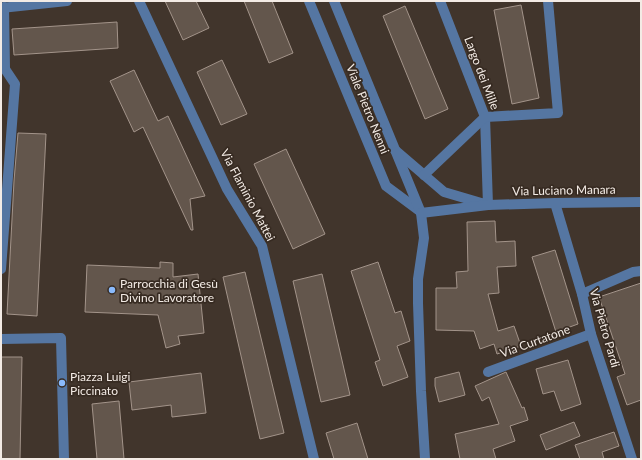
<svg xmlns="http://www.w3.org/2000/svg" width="642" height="460" font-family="Lato,sans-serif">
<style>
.building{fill:#63564c;stroke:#a3948a}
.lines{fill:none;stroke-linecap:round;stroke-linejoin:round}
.minor{stroke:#5576a2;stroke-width:10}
.tertiary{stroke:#5576a2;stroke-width:10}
.poi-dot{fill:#8abafc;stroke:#372b22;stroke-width:1.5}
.labels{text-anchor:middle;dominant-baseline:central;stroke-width:3.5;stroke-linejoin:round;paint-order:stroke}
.street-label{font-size:12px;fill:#f3ebe5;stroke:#372b22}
.poi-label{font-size:12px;fill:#f3ebe5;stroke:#372b22;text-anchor:start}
</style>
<rect width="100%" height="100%" fill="#41352c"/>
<g class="building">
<polygon points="165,1 196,1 209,28 183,40"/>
<polygon points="244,1 272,1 293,53 269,63"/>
<polygon points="521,5 539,98 512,104 494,10"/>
<polygon points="405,6 448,109 425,119 383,16"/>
<polygon points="117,22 118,48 14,55 12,29"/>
<polygon points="222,60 247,114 221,125 197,72"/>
<polygon points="134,70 158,121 168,116 205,196 190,199 193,230 191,230 143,127 134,132 110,81"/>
<polygon points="18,133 46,134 37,316 7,314 14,181"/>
<polygon points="286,149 325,234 293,249 254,164"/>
<polygon points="495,221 496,242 515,241 516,266 497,267 499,293 488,294 498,331 514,326 521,346 497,354 494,344 480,349 474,331 436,330 436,288 457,288 456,272 468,271 467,222"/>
<polygon points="555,250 578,324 556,332 532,257"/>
<polygon points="160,262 173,263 173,277 198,274 204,333 178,336 180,344 166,348 158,315 85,312 87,265 160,268"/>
<polygon points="378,262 395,313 401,311 410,341 397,346 408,377 383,386 375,362 380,360 351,271"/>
<polygon points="245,272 284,433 260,439 223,277"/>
<polygon points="322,274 350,395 321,402 293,281"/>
<polygon points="641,283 641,400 627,405 617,377 625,374 599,297"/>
<polygon points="1,357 22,357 20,459 1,459"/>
<polygon points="568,360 581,404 561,411 554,391 543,394 536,369"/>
<polygon points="459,372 465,395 439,402 435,386 435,378"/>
<polygon points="506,372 522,408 524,407 528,420 510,426 515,441 493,449 496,459 460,459 455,434 499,424 489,397 482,401 475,386"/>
<polygon points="201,373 206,413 172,417 171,405 132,410 129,382"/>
<polygon points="119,401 124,459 97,459 92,404"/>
<polygon points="574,422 580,436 546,450 540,435"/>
<polygon points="357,423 368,459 334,459 326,433"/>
<polygon points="614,432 619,446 602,452 604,459 580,459 575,445"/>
</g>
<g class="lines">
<g class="minor">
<polyline points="139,1 227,189 262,246 314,459"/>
<polyline points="1,8 67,1"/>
<polyline points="395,150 444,192 488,205 485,117 440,1"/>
<polyline points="424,175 485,117 558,113 548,1"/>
<polyline points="555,203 641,202"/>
<polyline points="1,269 15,84 5,69 4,7"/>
<polyline points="582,294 633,272 641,271"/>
<polyline points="1,339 61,338 64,459"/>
<polyline points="488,372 591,334"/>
</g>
<g class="tertiary">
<polyline points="309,1 386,186 421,212"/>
<polyline points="334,1 421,213 424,238 418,279 418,303 421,391 425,459"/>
<polyline points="421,213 488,205 555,203 582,294 591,334 632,459"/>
</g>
</g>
<g class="poi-dot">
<circle cx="112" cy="290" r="4"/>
<circle cx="62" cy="383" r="4"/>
</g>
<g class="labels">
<g class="street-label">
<text transform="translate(482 73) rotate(69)">Largo dei Mille</text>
<text transform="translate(368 109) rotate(68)">Viale Pietro Nenni</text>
<text transform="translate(564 190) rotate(-1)">Via Luciano Manara</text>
<text transform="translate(248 195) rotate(62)">Via Flaminio Mattei</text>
<text transform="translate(605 328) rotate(74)">Via Pietro Pardi</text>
<text transform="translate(535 341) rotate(-20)">Via Curtatone</text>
</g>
<g class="poi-label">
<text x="120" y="283">Parrocchia di Gesù<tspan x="120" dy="14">Divino Lavoratore</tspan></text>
<text x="70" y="376">Piazza Luigi<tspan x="70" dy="14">Piccinato</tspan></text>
</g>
</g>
<rect width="642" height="460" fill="none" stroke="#f3ebe5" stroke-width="4"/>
</svg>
